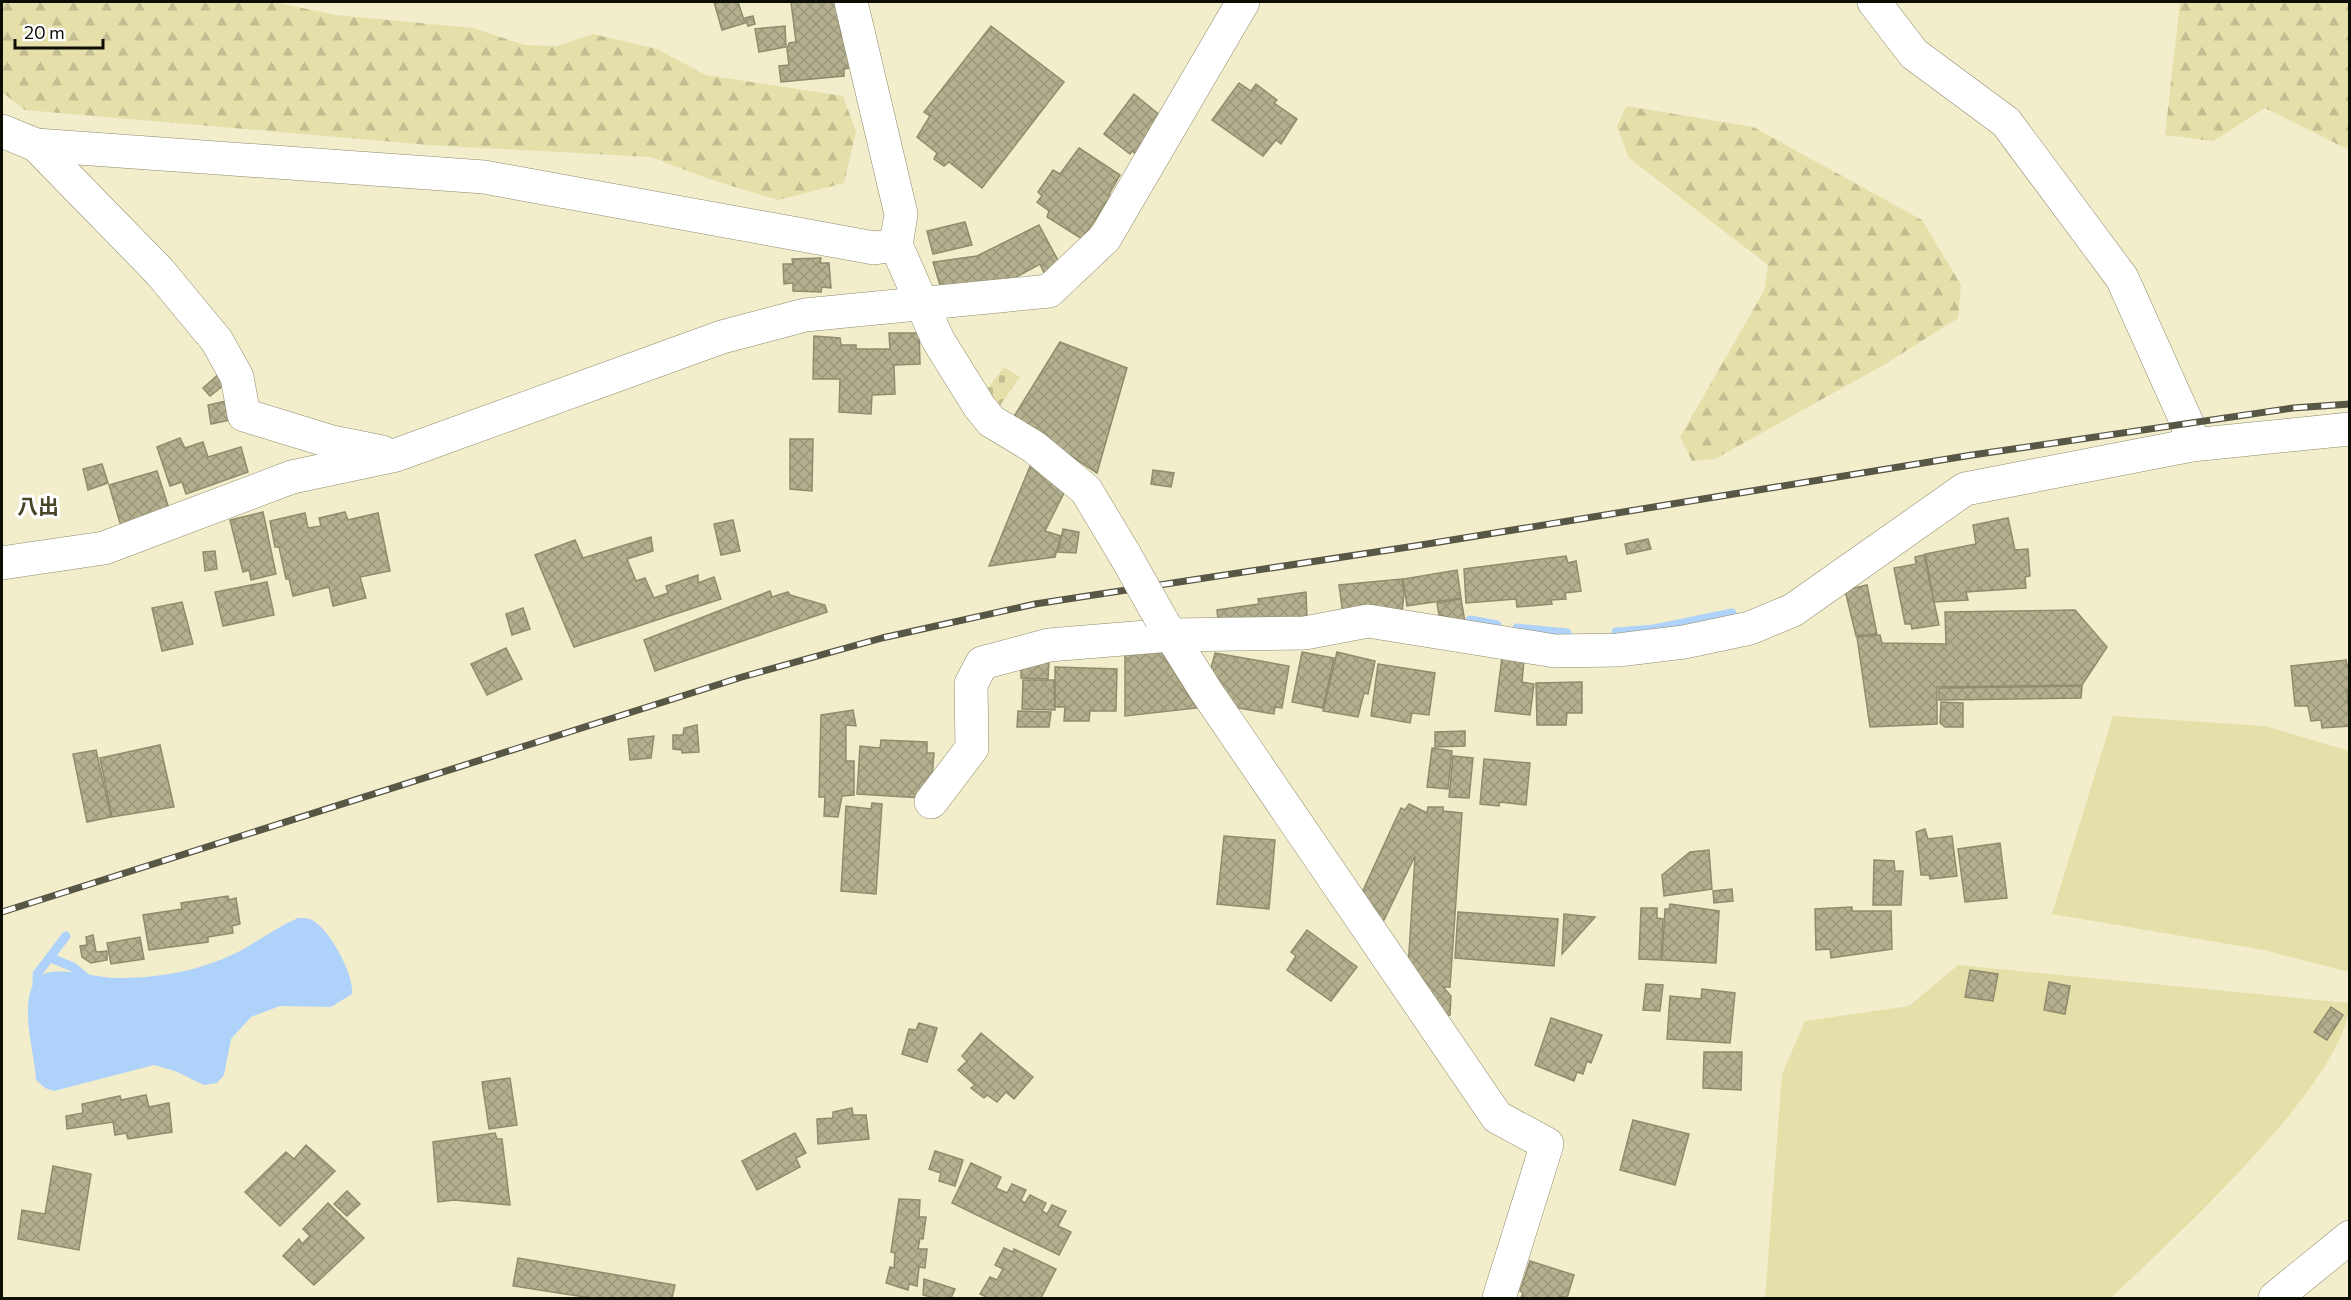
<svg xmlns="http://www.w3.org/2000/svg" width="2351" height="1300" font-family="Commissioner,'Noto Sans JP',sans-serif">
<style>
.forest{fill:url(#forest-firs)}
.cemetery{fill:url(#cemetery-stones)}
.pitch{fill:#e5dfaa}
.water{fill:#afd2fb}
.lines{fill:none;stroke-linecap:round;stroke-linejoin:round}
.stream{stroke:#afd2fb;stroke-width:9}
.building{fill:url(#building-cross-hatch);stroke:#8f8b6c;stroke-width:1.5}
.minor-casing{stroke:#8d8a6a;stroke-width:34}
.minor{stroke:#fff;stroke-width:33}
.rail-casing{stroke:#585644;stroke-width:7}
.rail{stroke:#fff;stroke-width:4.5;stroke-dasharray:14;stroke-linecap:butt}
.minor-bridge-casing{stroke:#8d8a6a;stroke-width:34;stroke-linecap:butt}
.minor-bridge{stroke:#fff;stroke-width:33}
.labels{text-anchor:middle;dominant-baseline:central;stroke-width:6;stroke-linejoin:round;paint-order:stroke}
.quarter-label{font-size:21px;font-weight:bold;fill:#484427;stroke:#fff}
</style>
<defs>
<pattern id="forest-firs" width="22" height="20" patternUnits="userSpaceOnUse" patternTransform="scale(1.5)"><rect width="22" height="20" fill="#e5dfaa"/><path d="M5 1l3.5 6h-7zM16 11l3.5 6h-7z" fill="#c3be91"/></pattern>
<pattern id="cemetery-stones" width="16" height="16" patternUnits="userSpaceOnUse" patternTransform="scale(1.5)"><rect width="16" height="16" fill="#e5dfaa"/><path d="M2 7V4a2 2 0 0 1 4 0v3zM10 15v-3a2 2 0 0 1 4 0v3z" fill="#c3be91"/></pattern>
<pattern id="building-cross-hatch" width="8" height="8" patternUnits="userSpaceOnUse" patternTransform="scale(1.5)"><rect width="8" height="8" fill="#b4b08f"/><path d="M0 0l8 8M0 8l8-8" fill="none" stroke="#9a967a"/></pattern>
</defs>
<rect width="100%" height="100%" fill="#f2eecc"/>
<g class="forest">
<polygon points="2,2 273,2 336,15 473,28 524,45 557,46 593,34 657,49 706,75 843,96 856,132 844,183 778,200 709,179 651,157 429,145 25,110 2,92"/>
<polygon points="2180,2 2349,2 2349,150 2265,108 2213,141 2165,135"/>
<polygon points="1626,106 1753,127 1922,220 1961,285 1958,318 1887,363 1715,459 1692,461 1680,437 1764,291 1768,265 1629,158 1617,127"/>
</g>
<polygon class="cemetery" points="1004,367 1020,377 997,410 984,393"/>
<g class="pitch">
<polygon points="2113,716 2265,726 2349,751 2349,972 2264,950 2052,914"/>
<path d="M 1958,965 L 2349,1003 C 2349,1080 2168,1243 2111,1298 L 1765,1298 L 1782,1074 L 1805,1021 L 1909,1006 Z"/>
</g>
<path class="water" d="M 298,918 C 302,918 308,918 312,920 C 329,928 355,976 352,994 L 331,1007 L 280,1006 L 251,1017 L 231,1039 L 224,1075 L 217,1083 L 204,1085 L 175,1071 L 154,1065 L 54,1091 L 45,1088 L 36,1080 C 35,1053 17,1000 38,978 C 52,963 98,979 118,978 C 161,978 204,970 242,950 C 261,939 278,927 298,918 Z"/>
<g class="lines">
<g class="stream">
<polyline points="1470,620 1497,625"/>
<polyline points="1517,628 1567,633"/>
<polyline points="1616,632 1654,629 1732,613"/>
<polyline points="51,958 73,967 92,983"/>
<polyline points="37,991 37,974 66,936"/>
</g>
</g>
<g class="building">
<polygon points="714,2 738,2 745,23 722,30"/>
<polygon points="791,2 837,2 841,35 846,34 850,68 844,69 844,76 781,82 779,66 789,65 787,49 789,43 796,42"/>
<polygon points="753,16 755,24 748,26 745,18"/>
<polygon points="785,26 786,47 759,52 755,29"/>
<polygon points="991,26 1064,82 982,188 949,162 944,166 934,159 937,153 917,137 930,116 924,112"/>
<polygon points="1239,83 1251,91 1256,84 1277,100 1274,103 1297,119 1281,144 1276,140 1263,156 1212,120"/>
<polygon points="1134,94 1161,116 1145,137 1148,140 1137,155 1132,151 1130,154 1104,134"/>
<polygon points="1079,148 1120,175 1109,194 1111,196 1082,239 1047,217 1049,211 1037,202 1042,196 1038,192 1053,170 1060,174"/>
<polygon points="965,222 972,245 933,254 927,231"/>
<polygon points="1039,225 1060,264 1044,273 1040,264 1002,285 942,292 933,262 977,256"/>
<polygon points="821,258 820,263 829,263 831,288 822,287 821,292 793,291 793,283 784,284 783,264 793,264 792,259"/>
<polygon points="889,333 919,333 920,364 894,365 895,394 872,395 871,414 839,412 840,379 813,379 814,336 840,338 841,345 856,345 856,349 890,349"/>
<polygon points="1060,342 1127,368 1097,473 1013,418"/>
<polygon points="220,373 228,382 210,396 203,388"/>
<polygon points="231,400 235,419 211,424 208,405"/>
<polygon points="180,438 185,448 203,442 208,457 241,447 248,472 186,494 182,482 170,486 157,447"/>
<polygon points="790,439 813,439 812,491 790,489"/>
<polygon points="102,464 108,483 88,490 83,469"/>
<polygon points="1031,464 1064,493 1045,531 1061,536 1055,557 989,566"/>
<polygon points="1153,470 1174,473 1171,487 1151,484"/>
<polygon points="157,471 170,512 127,533 120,523 109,485"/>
<polygon points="263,512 276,574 251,580 249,570 243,572 230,520"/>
<polygon points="345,512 348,520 378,513 390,571 360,577 366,598 333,606 329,587 293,596 289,579 286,579 279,547 275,547 270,521 305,513 308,528 321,526 319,518"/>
<polygon points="2008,518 2015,550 2028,549 2030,576 2025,577 2026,588 1966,592 1968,600 1934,602 1925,554 1976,544 1973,525"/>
<polygon points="733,520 740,551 721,555 714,524"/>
<polygon points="1063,529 1079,532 1076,553 1058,552"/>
<polygon points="651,537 653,551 627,559 636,581 645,578 654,598 668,593 666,586 698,575 698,583 714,577 721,599 574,647 535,555 575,540 583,558"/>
<polygon points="1648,539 1651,549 1627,554 1625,544"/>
<polygon points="215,551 217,569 205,571 203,552"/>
<polygon points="1924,555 1939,625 1912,629 1911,624 1905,624 1894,568 1916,564 1915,557"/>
<polygon points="1566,556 1568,563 1576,561 1581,591 1565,593 1566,599 1551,600 1552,604 1517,607 1516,599 1466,603 1464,569"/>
<polygon points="1457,570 1461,598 1407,606 1403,579"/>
<polygon points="1402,579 1404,594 1402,612 1343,615 1339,585"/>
<polygon points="267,582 274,615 223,626 215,592"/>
<polygon points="1867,585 1877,634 1856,636 1845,590"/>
<polygon points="770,591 772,597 788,592 790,595 825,605 827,612 655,671 644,640"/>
<polygon points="1306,592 1307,620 1218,620 1217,610 1259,604 1258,599"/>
<polygon points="1461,599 1465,622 1439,615 1437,603"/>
<polygon points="182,602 193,644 162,651 152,608"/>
<polygon points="523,608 530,629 512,635 506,614"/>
<polygon points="2075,610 2107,647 2082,685 1937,687 1937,724 1870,727 1857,637 1880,635 1882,643 1946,644 1945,612"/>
<polygon points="506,648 522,679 487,695 471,664"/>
<polygon points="1125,651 1161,651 1197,708 1125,716"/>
<polygon points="1302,652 1334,658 1323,708 1292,702"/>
<polygon points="1337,652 1375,661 1368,694 1364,693 1358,717 1323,711"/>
<polygon points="1215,653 1289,666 1282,708 1275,707 1274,714 1233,707 1210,672"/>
<polygon points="1502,657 1524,660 1522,682 1534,684 1530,715 1495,711"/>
<polygon points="1049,660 1048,679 1021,678 1021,668"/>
<polygon points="2346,660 2350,675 2350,691 2347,691 2350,726 2322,728 2321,720 2311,721 2308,706 2295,706 2291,666"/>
<polygon points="1378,664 1435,673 1429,715 1412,713 1410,723 1371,716"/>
<polygon points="1055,667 1117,669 1116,711 1090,711 1089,721 1064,721 1065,707 1055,707"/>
<polygon points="1023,680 1054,680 1055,710 1022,709"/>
<polygon points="1582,682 1582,713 1567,713 1566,725 1537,725 1536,683"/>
<polygon points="2082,686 2081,698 1939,700 1939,688"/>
<polygon points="1941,702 1963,703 1963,727 1945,727 1940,723"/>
<polygon points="853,710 856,726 846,725 846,761 854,761 854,795 842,796 838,817 824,816 825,797 819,797 821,715"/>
<polygon points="1018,711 1051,712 1049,727 1017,727"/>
<polygon points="697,725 699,752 682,753 682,750 673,749 673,735 683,735 684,728"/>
<polygon points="1465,731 1465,746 1435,747 1435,732"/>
<polygon points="654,736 651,758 630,760 628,739"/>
<polygon points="881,740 927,742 927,753 934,753 931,790 923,798 857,794 860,746 880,748"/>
<polygon points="160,745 174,807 112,817 100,758"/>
<polygon points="1432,748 1452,751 1448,789 1427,787"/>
<polygon points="96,750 111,817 87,822 73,754"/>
<polygon points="1453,756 1473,758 1469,798 1449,797"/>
<polygon points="1484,759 1530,763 1526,805 1500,802 1499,806 1480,804"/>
<polygon points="872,803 882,804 876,894 841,891 846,806 871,809"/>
<polygon points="1409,804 1427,813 1428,807 1443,807 1443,811 1462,813 1450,987 1443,987 1451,996 1450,1015 1441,1018 1408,969 1415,856 1384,920 1376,920 1360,897 1401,808 1405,810"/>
<polygon points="1925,829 1928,839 1952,836 1957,876 1930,879 1929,875 1921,875 1916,832"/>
<polygon points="1224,836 1275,840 1269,909 1217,904"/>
<polygon points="2000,843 2007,898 1965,902 1958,849"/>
<polygon points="1709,850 1712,889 1664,896 1662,875 1690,852"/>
<polygon points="1874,860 1894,861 1895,871 1903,871 1901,905 1873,905"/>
<polygon points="1732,889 1733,901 1714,903 1713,891"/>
<polygon points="228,896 229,900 236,898 240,924 232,926 233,933 208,937 208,942 149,950 143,915 182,909 181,903"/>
<polygon points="1670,904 1719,911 1716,963 1662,960 1665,909 1669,909"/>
<polygon points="1852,907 1852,911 1891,911 1892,949 1831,958 1830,949 1816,950 1815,909"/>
<polygon points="1641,908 1657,908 1657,918 1663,919 1661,960 1639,959"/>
<polygon points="1458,912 1558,919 1554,966 1455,958"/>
<polygon points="1564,914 1595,917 1562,954"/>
<polygon points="1307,930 1357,967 1331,1001 1287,970 1296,956 1291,952"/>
<polygon points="93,935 96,952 107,951 107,960 91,963 82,957 80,946 87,945 86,937"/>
<polygon points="140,937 144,959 111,964 107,943"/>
<polygon points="1970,970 1998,974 1993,1001 1965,997"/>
<polygon points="2049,982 2070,986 2065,1014 2044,1010"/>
<polygon points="1646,984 1663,985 1660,1011 1643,1010"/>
<polygon points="1702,989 1735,993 1730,1043 1667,1039 1670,996 1701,999"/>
<polygon points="2331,1007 2343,1015 2327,1040 2314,1032"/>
<polygon points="1551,1018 1602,1035 1591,1063 1587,1061 1583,1074 1577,1072 1574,1081 1535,1065"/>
<polygon points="919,1023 937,1028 927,1062 902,1054 909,1029 916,1030"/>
<polygon points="981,1033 1033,1077 1014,1099 1006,1092 997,1102 987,1095 984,1098 971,1088 975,1085 958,1070 967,1061 962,1056"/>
<polygon points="1704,1052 1742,1052 1741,1090 1703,1088"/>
<polygon points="510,1078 517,1125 489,1129 482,1082"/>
<polygon points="146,1095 149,1107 169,1103 172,1132 128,1139 126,1133 115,1135 113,1122 67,1129 66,1116 83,1113 82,1104 120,1096 121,1100"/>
<polygon points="852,1108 853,1115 866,1115 869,1139 818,1144 817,1119 833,1118 833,1112"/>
<polygon points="1633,1120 1689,1134 1675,1185 1620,1170"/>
<polygon points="495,1133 497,1139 502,1139 510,1205 454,1200 438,1202 433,1142"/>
<polygon points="795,1133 806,1153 796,1158 800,1167 757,1190 742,1161"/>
<polygon points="306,1145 335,1171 280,1226 245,1192 286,1152 294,1159"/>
<polygon points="935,1151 963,1160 955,1186 939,1181 941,1173 929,1169"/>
<polygon points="971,1163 1001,1177 996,1188 1007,1193 1012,1184 1026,1190 1021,1200 1025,1203 1030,1195 1046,1203 1042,1211 1047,1214 1052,1205 1066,1211 1058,1226 1071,1232 1059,1255 952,1203"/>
<polygon points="53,1166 91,1174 79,1250 18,1239 22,1210 45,1214"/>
<polygon points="347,1191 360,1204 347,1216 334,1204"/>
<polygon points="899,1199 920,1200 919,1217 926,1217 923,1239 920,1238 918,1249 927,1249 925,1268 919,1267 917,1286 909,1284 908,1290 886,1283 890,1267 894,1268 895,1253 891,1252"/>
<polygon points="328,1203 364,1238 314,1285 283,1256 299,1239 302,1244 310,1236 303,1229"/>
<polygon points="1004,1248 1013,1252 1014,1249 1056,1269 1041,1298 988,1298 980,1294 990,1277 997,1280 1003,1269 995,1265"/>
<polygon points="518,1258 675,1285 672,1298 591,1298 513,1286"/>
<polygon points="1530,1261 1574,1275 1567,1298 1560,1296 1559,1298 1521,1298 1523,1293 1520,1291"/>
<polygon points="924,1279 955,1289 951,1298 935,1298 923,1295"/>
</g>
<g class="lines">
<g class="minor-casing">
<g id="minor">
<polyline points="851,2 901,214 896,245 938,340 979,406 991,421 1034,447 1086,490 1125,555"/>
<polyline points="1874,2 1914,54 2006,122 2122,278 2187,423 2192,445"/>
<polyline points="2,131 36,145 484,177 874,248 896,245"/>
<polyline points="36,145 160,272 217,341 237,377 244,415 332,442 382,452"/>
<polyline points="2,563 104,548 292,477 396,455 722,337 805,315 1049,291 1105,238 1243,2"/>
<polyline points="1162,621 1206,691 1497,1117 1547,1144 1499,1298"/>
<polyline points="931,802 972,748 971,684 982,663 1049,645 1171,635 1305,633 1368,621 1555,651 1618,650 1684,642 1750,628 1793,610 1965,489 2192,445 2350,429"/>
<polyline points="2275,1298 2350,1237"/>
</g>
</g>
<use href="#minor" class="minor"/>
<g class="rail-casing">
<polyline id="rail" points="2,912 742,677 882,638 1035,604 1415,546 1972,455 2293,408 2350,404"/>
</g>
<use href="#rail" class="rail"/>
<g class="minor-bridge-casing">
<polyline id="minor-bridge" points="1125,555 1161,619"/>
</g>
<use href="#minor-bridge" class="minor-bridge"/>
</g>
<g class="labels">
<g class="quarter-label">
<text x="38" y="505">八出</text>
</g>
</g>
<rect width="2351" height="1300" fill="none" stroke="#0e0d03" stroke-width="6"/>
<path d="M15 39v9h88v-9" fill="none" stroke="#0e0d03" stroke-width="3"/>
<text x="24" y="39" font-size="18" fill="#0e0d03" stroke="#ffffff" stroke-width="4.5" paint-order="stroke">20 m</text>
</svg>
